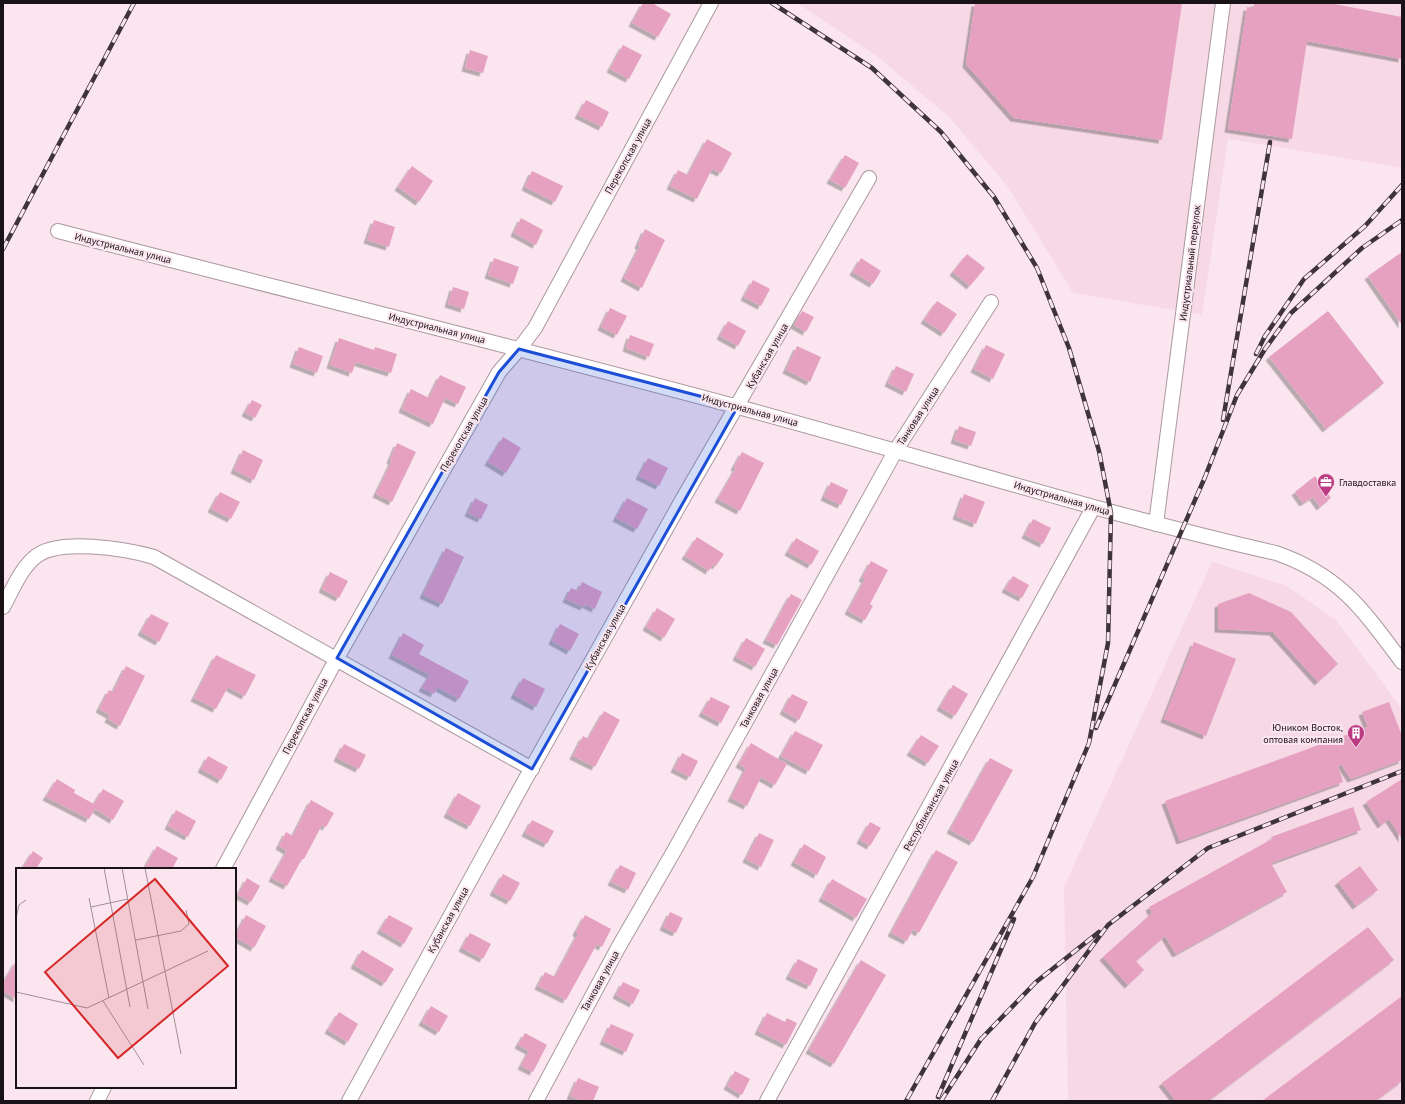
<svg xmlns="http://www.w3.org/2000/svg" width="1405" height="1104" font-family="'PT Sans',sans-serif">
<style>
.built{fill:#f6d9e5}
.building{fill:#e6a1c1;filter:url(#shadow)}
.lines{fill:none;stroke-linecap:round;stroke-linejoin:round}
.minor-casing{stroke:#aa979f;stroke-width:16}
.minor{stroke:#fff;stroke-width:14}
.rail-casing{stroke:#3e3439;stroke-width:4.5}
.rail{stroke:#fbe6ef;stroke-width:3;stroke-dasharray:9;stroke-linecap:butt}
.marked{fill:#1d4ed8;fill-opacity:0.2;stroke:#1d4ed8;stroke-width:3;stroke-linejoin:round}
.labels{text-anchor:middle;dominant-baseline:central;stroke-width:4;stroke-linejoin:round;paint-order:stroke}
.street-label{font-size:10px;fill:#191216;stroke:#fbe6ef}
.poi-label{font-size:10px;fill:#191216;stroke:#fbe6ef;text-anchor:start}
.inset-road{fill:none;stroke:#a19198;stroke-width:1}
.view{fill:#d62828;fill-opacity:0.15;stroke:#d62828;stroke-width:2}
.inset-edge{fill:none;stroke:#191216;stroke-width:2}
</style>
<defs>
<filter id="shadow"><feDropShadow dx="-3.5" dy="3.5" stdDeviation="0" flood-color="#0004"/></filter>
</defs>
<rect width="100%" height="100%" fill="#fbe6ef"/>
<g class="built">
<polygon points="797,3 1402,3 1402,168 1228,139 1202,315 1073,293 1008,187 950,118 877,56"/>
<polygon points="1212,562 1285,585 1336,620 1402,709 1402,1101 1068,1101 1064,887"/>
</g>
<g class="building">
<polygon points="643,3 652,3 671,14 658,37 632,23"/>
<polygon points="975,3 1182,3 1162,140 1014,118 966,64"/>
<polygon points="1254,3 1329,3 1402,17 1402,59 1307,41 1292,139 1228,129 1247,7 1254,8"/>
<polygon points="623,45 642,55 629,79 610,69"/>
<polygon points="470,50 488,56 483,73 465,68"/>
<polygon points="586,100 609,112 602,127 578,115"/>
<polygon points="707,139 732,153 721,173 712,169 697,199 670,186 678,170 688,175"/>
<polygon points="845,155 859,163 845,188 830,180"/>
<polygon points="412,166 433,181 419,202 398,187"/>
<polygon points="532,171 563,186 555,202 525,187"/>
<polygon points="521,218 543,230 536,245 514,233"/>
<polygon points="374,220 395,227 389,247 367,240"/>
<polygon points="645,229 665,240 642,288 624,278 640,246 638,245"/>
<polygon points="1402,252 1402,325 1368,276"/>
<polygon points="967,254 985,268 970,286 953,272"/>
<polygon points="494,258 519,267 513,284 488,275"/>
<polygon points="861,258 881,271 873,284 853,272"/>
<polygon points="753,280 770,289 761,306 744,297"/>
<polygon points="453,287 469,292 464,309 448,304"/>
<polygon points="937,301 957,314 944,333 924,320"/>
<polygon points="610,308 627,316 617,335 601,327"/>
<polygon points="802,311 814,317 806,332 794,325"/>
<polygon points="1328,311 1384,383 1326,429 1269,357"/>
<polygon points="728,321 746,331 738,346 720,336"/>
<polygon points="630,335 654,344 649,357 626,348"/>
<polygon points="339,338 374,350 375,347 397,354 391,373 356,362 352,373 330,365"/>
<polygon points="986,345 1005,354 993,379 974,369"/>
<polygon points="797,346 821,357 810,382 786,370"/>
<polygon points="299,347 323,356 317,373 293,364"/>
<polygon points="896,366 914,374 906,392 888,383"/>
<polygon points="440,375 466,387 458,404 445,398 433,424 402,409 411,389 429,398"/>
<polygon points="252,400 262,405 255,418 245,413"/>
<polygon points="959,426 976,432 971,446 954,440"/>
<polygon points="503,437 521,448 506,473 488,462"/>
<polygon points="397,443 416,452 392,502 376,494 392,461 390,460"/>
<polygon points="243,450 263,460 254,480 234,470"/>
<polygon points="742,452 764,463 740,511 718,499 736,468 734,467"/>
<polygon points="648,458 668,468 659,486 639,476"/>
<polygon points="1315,476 1331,498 1320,507 1313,497 1303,503 1295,492"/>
<polygon points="831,482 848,490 841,505 824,497"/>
<polygon points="220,492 240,502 231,519 211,509"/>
<polygon points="964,494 985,502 976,524 956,516"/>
<polygon points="475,498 488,505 481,519 468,513"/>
<polygon points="627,498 648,509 637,529 616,518"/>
<polygon points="1033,519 1051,528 1043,544 1025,535"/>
<polygon points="697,537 724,554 716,566 713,564 709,571 685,556"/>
<polygon points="796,538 819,551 811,565 788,552"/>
<polygon points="446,548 464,557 442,604 423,595"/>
<polygon points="871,561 888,570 870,604 873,606 865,620 848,611 865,579 862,578"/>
<polygon points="330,572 348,581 339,598 322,589"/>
<polygon points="1013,576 1029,585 1022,598 1005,589"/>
<polygon points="582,582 602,592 595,609 585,604 584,607 566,599 571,588 578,591"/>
<polygon points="1249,593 1291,612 1338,664 1318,682 1273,632 1218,629 1218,604"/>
<polygon points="791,594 802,600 777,645 766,640"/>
<polygon points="657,608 675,619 664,638 646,627"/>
<polygon points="151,614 169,623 159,642 141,632"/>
<polygon points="560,624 579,634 570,651 552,641"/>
<polygon points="403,633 424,645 419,654 469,681 459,699 437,687 434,694 422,688 430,675 392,655"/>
<polygon points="746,638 765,649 755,667 736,657"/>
<polygon points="1194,642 1236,659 1206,736 1164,719"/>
<polygon points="216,655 256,675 245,696 228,687 216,709 194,698"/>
<polygon points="126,666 145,676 120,726 108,719 110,715 99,709 109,690 113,692"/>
<polygon points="523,678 545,689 536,707 514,695"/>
<polygon points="953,685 968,694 955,716 940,707"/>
<polygon points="792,694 808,702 799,720 783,711"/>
<polygon points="711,697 730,706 721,723 702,713"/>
<polygon points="1389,702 1402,736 1402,760 1351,779 1341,764 1338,766 1343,782 1180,841 1165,801 1368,727 1362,712"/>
<polygon points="604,711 620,720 595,767 573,756 583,736 588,739"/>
<polygon points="795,731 823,745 809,771 781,756"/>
<polygon points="921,735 939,746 928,763 910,752"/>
<polygon points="751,743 787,764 775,785 761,777 747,806 731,798 746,768 739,764"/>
<polygon points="344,744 366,755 359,769 337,758"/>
<polygon points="682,753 698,761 690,777 674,769"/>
<polygon points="208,756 228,767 221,780 201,769"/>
<polygon points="990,758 1013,770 973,842 950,830"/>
<polygon points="57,779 75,790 74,793 94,804 103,789 124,801 113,820 95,809 89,819 46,797"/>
<polygon points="1402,779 1402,839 1389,819 1381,825 1366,802"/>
<polygon points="458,793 481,806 470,826 447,814"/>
<polygon points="311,800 334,813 326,827 322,825 304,859 302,859 287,886 272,878 287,851 279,846 286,832 293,836"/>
<polygon points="1353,807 1361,830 1271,863 1287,892 1176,954 1165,936 1136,961 1144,970 1128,985 1103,957 1152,913 1149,907 1272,839 1271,837"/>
<polygon points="176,810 196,821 188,837 168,826"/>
<polygon points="532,820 554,831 547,844 525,833"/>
<polygon points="870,822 881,828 870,846 860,840"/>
<polygon points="759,833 774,840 761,867 746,859"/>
<polygon points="804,844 826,857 817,875 794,862"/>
<polygon points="157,846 178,858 172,869 144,869"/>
<polygon points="936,850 958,862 919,933 913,929 907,941 891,933"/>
<polygon points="33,851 43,858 36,869 22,869"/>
<polygon points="620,865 636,873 628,890 611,882"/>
<polygon points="1360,866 1378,890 1356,906 1338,882"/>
<polygon points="503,874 520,883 510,901 493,892"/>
<polygon points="247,878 260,886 251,902 238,895"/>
<polygon points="832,879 867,899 856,918 822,898"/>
<polygon points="670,912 683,918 676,933 663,927"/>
<polygon points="246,915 266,926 254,948 235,937"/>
<polygon points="389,915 413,928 404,944 380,930"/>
<polygon points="585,915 611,929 602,947 597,944 566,1000 538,986 545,972 555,977 578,934 576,932"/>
<polygon points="1368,927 1394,960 1208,1101 1176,1101 1162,1083"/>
<polygon points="470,933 491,944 483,959 462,948"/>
<polygon points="362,950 394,969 385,983 354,965"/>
<polygon points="798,959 818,969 810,986 789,976"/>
<polygon points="17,960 17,999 3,991 3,983"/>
<polygon points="861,960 886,975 834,1064 809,1050"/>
<polygon points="623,982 640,990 633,1004 616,995"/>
<polygon points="1402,996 1402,1081 1375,1101 1262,1101"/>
<polygon points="431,1006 448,1016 439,1032 422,1022"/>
<polygon points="339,1012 358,1024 348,1042 328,1030"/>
<polygon points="767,1013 785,1022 787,1018 797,1023 786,1045 758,1031"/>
<polygon points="611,1024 634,1034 626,1052 603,1041"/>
<polygon points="525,1033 547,1045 533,1072 521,1066 529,1051 518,1045"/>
<polygon points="735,1071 750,1079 742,1095 727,1086"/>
<polygon points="578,1078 599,1087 593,1101 582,1101 570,1096"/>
</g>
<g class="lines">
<g class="minor-casing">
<g id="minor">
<path d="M 58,231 C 285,290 512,346 738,407 C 918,455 1095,512 1276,553 C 1340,575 1364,611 1402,662"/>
<polyline points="1156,524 1223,3"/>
<path d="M 3,607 C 12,591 20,570 34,558 C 56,537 127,549 154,557 L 532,769"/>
<polyline points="223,869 337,658 499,372 519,349 535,328 711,3"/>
<polyline points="97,1101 104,1087"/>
<polyline points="349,1101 525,780 681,502 869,178"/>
<polyline points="536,1101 618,948 674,851 896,450 991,302"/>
<polyline points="767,1101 1093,508"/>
</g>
</g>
<use href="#minor" class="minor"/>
<g class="rail-casing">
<g id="rail">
<polyline points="772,3 872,68 941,132 994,197 1037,268 1069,348 1099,451 1111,513 1108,643 1089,743 1033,877 906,1101"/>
<polyline points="3,249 134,3"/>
<polyline points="1256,354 1265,336 1304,279 1365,226 1402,185"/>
<polyline points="1223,420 1270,142"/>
<polyline points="1096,728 1205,477 1237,395 1265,349 1291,313 1362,248 1402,220"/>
<polyline points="938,1097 1014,919"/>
<polyline points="941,1101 981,1039 1036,982 1099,932"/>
<polyline points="992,1101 1035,1023 1108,925 1208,848 1402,771"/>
</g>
</g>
<use href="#rail" class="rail"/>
</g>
<path class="marked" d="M 519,349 L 738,406 L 532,769 L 337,658 L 499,372 Z"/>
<defs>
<g id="office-pin" transform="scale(0.9)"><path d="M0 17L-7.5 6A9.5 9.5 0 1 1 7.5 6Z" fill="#bc3a82" stroke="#fbe6ef"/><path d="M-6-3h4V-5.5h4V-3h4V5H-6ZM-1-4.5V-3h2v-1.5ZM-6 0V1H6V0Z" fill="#fff"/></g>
<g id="building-pin" transform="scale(0.9)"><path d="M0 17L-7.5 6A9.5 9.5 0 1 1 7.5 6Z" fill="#bc3a82" stroke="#fbe6ef"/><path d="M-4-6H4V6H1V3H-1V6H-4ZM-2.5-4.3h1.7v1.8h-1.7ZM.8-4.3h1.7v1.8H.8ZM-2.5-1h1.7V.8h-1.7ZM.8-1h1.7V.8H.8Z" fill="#fff"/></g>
</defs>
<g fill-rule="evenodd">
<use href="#office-pin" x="1326" y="482"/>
<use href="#building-pin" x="1356" y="733"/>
</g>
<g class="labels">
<g class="street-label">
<text transform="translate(628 156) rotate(-61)">Перекопская улица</text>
<text transform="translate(123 248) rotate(14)">Индустриальная улица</text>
<text transform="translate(1190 263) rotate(-83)">Индустриальный переулок</text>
<text transform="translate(437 328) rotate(14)">Индустриальная улица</text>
<text transform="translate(767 356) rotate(-60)">Кубанская улица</text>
<text transform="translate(750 410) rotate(15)">Индустриальная улица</text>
<text transform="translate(918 416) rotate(-57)">Танковая улица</text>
<text transform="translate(464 434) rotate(-60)">Перекопская улица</text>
<text transform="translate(1062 498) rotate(16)">Индустриальная улица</text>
<text transform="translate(605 637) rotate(-61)">Кубанская улица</text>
<text transform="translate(759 698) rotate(-61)">Танковая улица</text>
<text transform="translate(305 716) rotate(-62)">Перекопская улица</text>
<text transform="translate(931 805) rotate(-61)">Республиканская улица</text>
<text transform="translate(448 920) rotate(-61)">Кубанская улица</text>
<text transform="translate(600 981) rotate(-61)">Танковая улица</text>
</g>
<g class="poi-label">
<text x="1339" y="482">Главдоставка</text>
<text x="1343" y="727" text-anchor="end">Юником Восток,<tspan x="1343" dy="12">оптовая компания</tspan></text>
</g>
</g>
<g transform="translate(16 868)">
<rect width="220" height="220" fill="#fbe6ef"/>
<path class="inset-road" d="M 88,0 L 114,139M 106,0 L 132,141M 129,0 L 165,186M 73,30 L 93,130M 75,39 L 112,31M 0,50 L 3,37 L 10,32M 120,72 L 165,63 L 173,56 L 170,42M 0,124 L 71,140 L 192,83M 87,133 L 128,197"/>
<path class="view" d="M 139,11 L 212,98 L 102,190 L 29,104 Z"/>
<rect width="220" height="220" class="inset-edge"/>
</g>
<rect width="1405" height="1104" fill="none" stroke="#191216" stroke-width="8"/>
</svg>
